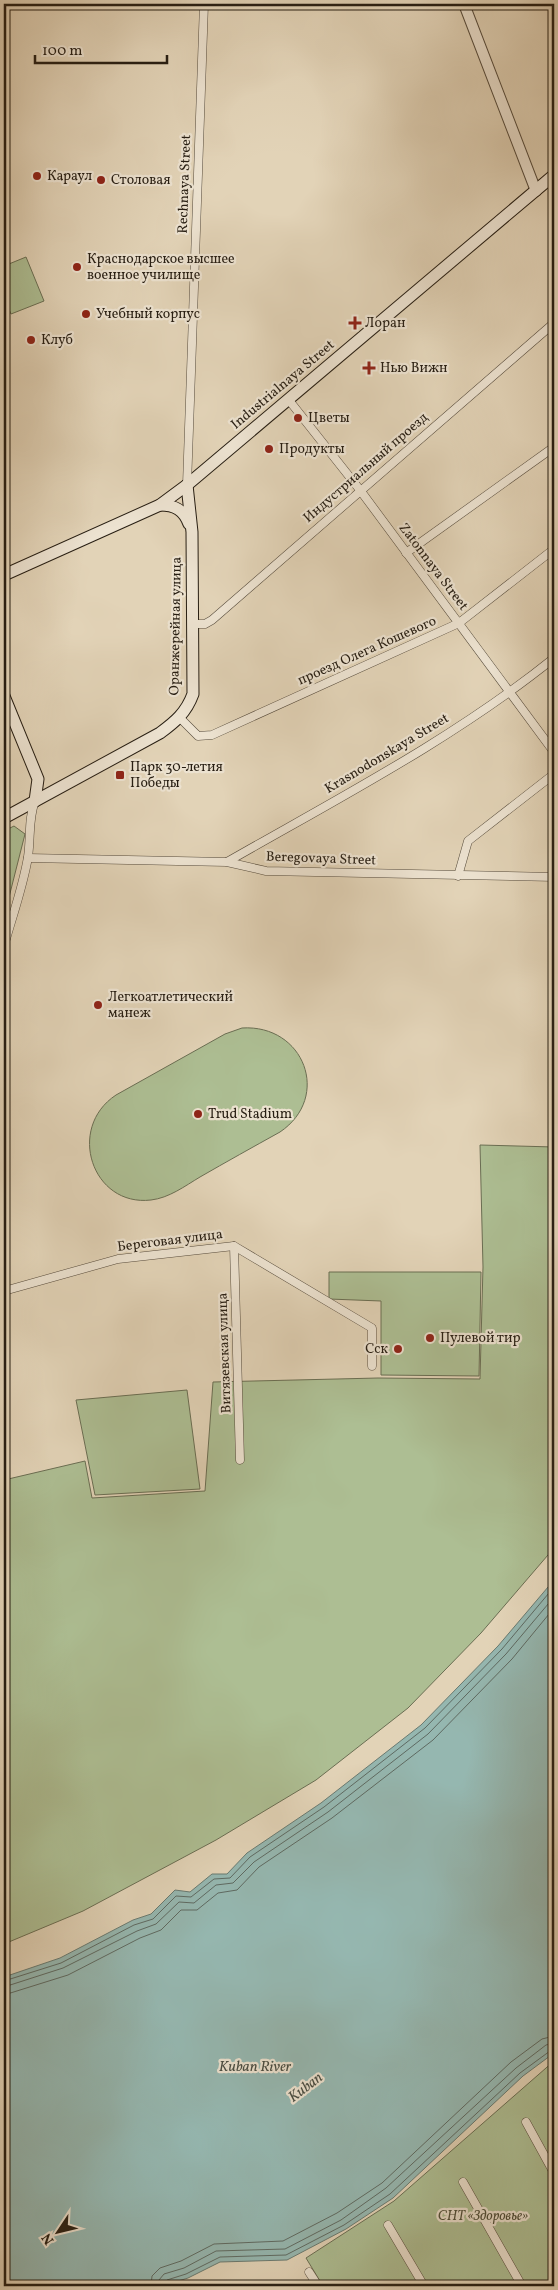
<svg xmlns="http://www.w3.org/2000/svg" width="558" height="2290" font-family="Vollkorn,serif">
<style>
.green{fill:#adbe93;stroke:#6a6e53}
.water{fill:#95b7b0;stroke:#697a71}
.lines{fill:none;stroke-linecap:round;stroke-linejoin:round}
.shore{stroke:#5e6a62;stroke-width:1}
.minor-casing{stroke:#564b3c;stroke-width:9}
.tertiary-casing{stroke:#564b3c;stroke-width:12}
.secondary-casing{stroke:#271e13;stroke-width:13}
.minor{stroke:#ece2d0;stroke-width:8}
.tertiary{stroke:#ece2d0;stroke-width:10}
.secondary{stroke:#ece2d0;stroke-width:11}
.poi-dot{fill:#8f2418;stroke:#ece2d0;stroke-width:2}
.labels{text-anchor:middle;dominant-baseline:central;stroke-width:4.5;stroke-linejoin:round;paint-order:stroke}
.poi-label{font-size:14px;fill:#271e13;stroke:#ece2d0;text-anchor:start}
.street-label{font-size:14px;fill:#271e13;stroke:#ece2d0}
.park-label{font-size:14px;font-style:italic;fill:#4f4e39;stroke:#ece2d0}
.water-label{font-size:15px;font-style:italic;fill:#484c42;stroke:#ece2d0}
</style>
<rect width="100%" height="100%" fill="#e2d3b7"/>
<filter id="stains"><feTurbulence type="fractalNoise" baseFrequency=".004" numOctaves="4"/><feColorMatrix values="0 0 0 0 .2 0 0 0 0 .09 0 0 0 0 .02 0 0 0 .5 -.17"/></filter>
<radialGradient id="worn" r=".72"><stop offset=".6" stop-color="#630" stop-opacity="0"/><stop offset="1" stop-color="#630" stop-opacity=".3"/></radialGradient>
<g class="green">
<polygon points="26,257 44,301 11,314 4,298 4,266"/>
<polygon points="14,826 25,834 4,917 4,831"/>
<path d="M 242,1028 C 304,1024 332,1097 280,1132 C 253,1147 226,1162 200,1177 C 185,1186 169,1198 151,1200 C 92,1207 66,1128 116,1095 L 225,1034 Z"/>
<polygon points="480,1145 554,1147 554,1548 481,1633 408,1708 316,1780 216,1840 83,1911 4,1944 4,1480 85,1461 92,1498 205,1491 213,1382 378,1378 480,1379 483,1267"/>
<polygon points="329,1272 481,1272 479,1376 381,1375 381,1301 329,1299"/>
<polygon points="187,1390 200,1489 95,1495 76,1400"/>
<polygon points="554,2061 554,2286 323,2286 306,2258 394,2201"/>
</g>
<polygon class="water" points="554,1580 554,2053 523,2076 393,2198 346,2229 287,2260 220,2262 188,2278 162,2286 4,2286 4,1977 60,1958 133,1920 151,1914 175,1890 190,1892 212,1874 227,1874 247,1853 321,1803 421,1725 498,1646"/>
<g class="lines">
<g class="shore">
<polyline points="4,1981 61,1963 134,1925 153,1919 176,1896 191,1897 214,1879 230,1878 250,1857 324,1807 425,1728 502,1649 554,1587"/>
<polyline points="4,1987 63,1968 137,1931 156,1924 179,1902 194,1903 216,1885 233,1883 254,1862 328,1812 428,1734 506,1654 554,1597"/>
<polyline points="4,1995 68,1975 140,1938 161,1930 181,1910 197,1910 218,1893 237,1890 259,1867 332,1818 433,1740 512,1659 554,1608"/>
<polyline points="151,2286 152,2276 160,2268 181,2261 214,2244 283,2241 337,2213 382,2183 511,2062 542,2039 554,2036"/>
<polyline points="158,2286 159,2280 164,2274 184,2268 216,2251 285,2249 341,2220 386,2188 516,2068 546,2045 554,2043"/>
<polyline points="164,2286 167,2280 186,2274 220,2257 286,2255 344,2225 390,2194 520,2073 550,2051 554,2050"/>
</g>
<g class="minor-casing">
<g id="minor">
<polyline points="288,399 360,490 554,752"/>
<polyline points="187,485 204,4"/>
<polyline points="406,553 554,447"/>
<polyline points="192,624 205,624 212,620 554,323"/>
<polyline points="180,718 198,736 212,735 459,623 554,549"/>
<polyline points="28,858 227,862 266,871 554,877"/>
<path d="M 227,862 C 337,799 455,738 554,658"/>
<polyline points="458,876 468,841 554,774"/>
<path d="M 4,946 C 12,917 23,887 28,857 C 31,837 28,819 35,801"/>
<polyline points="234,1246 240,1460"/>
<polyline points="4,1291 118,1259 234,1246 372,1328 372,1366"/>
<polyline points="526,2122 554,2173"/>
<polyline points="463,2182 522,2286"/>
<polyline points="388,2225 424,2286"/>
<polyline points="309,2272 318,2286"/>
</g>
</g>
<g class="tertiary-casing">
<polyline id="tertiary" points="464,4 536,191"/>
</g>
<g class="secondary-casing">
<g id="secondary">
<path d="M 160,505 C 175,505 184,510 189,524"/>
<polyline points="4,575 160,505 187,485 554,175"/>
<polyline points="4,696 38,779 35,801"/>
<path d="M 4,818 L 160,733 C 175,722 186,713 193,694 L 192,532 L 187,485"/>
</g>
</g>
<use href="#minor" class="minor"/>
<use href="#tertiary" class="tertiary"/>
<use href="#secondary" class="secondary"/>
</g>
<g class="poi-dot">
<circle cx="37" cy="176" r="5"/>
<circle cx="101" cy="180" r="5"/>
<circle cx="77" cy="267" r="5"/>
<circle cx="86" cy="314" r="5"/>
<path d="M352.5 315.5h5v5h5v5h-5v5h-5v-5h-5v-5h5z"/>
<circle cx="31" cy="340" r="5"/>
<path d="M366.5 360.5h5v5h5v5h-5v5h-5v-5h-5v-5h5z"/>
<circle cx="298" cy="418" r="5"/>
<circle cx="269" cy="449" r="5"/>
<rect x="115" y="770" width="10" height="10" rx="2.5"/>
<circle cx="98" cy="1005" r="5"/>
<circle cx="198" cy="1114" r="5"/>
<circle cx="430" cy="1338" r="5"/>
<circle cx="398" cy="1349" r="5"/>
</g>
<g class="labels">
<g class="poi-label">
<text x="47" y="176">Караул</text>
<text x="111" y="180">Столовая</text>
<text x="87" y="259">Краснодарское высшее<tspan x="87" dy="16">военное училище</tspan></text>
<text x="96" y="314">Учебный корпус</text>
<text x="365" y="323">Лоран</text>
<text x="41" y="340">Клуб</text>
<text x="380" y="368">Нью Вижн</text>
<text x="308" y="418">Цветы</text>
<text x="279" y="449">Продукты</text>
<text x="130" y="767">Парк 30-летия<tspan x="130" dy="16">Победы</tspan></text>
<text x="108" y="997">Легкоатлетический<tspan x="108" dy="16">манеж</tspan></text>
<text x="208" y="1114">Trud Stadium</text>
<text x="440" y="1338">Пулевой тир</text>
<text x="388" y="1349" text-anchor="end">Сск</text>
</g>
<g class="street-label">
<text transform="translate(185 184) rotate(-88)">Rechnaya Street</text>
<text transform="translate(283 385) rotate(-40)">Industrialnaya Street</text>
<text transform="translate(366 468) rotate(-41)">Индустриальный проезд</text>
<text transform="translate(433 567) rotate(53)">Zatonnaya Street</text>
<text transform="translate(176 626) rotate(-89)">Оранжерейная улица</text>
<text transform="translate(367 651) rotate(-24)">проезд Олега Кошевого</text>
<text transform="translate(387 754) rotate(-31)">Krasnodonskaya Street</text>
<text transform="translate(321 859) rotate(2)">Beregovaya Street</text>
<text transform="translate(170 1241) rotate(-7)">Береговая улица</text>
<text transform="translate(225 1353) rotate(-92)">Витязевская улица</text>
</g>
<g class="park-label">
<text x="483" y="2216">СНТ «Здоровье»</text>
</g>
<g class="water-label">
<text x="255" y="2067">Kuban River</text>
<text transform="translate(306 2088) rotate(-37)">Kuban</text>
</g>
</g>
<rect width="558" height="2290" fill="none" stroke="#e2d3b7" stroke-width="20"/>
<rect x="5" y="5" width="548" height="2280" fill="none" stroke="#271e13" stroke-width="2.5"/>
<rect x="10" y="10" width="538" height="2270" fill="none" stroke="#271e13"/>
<g transform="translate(58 2232) rotate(235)" stroke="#ece2d0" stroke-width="4" paint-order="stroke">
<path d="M0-4L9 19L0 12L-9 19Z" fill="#271e13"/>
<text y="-8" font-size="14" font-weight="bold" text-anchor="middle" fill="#271e13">N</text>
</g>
<path d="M35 55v8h132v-8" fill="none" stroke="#271e13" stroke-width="2.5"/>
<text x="42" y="55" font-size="15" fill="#271e13" stroke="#ece2d0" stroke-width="4" paint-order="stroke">100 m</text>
<rect width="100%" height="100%" filter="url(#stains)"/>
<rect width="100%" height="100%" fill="url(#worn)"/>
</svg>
